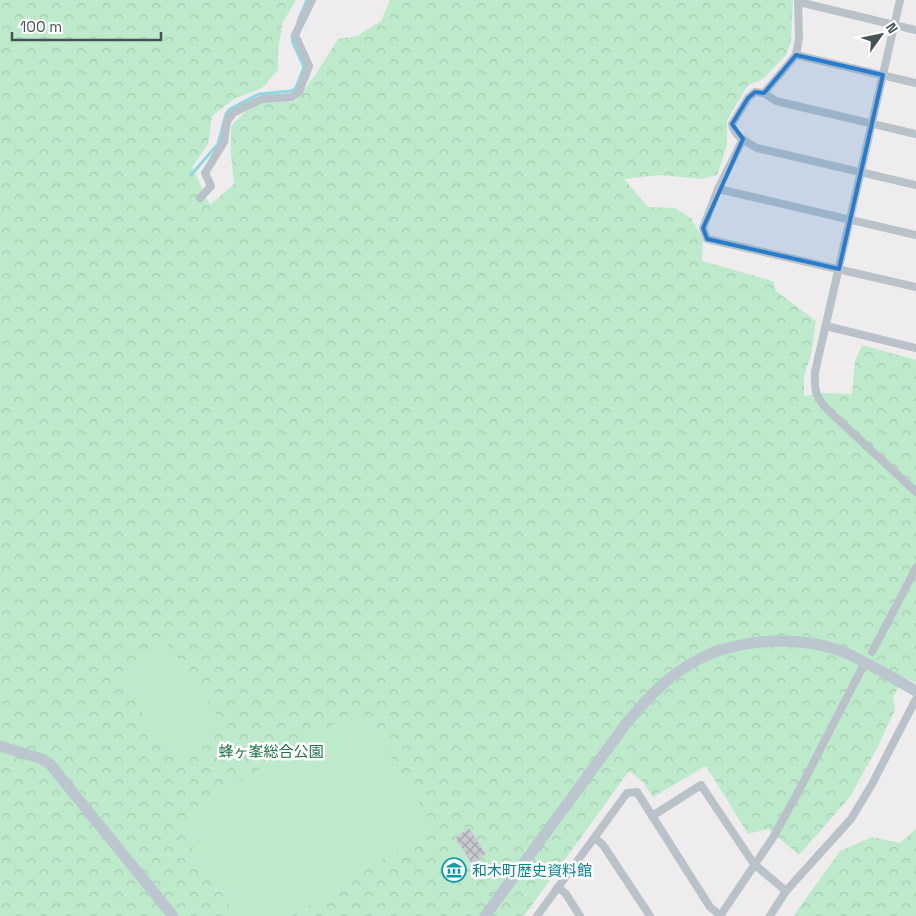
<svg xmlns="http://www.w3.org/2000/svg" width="916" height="916" font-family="'Space Grotesk','Noto Sans JP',sans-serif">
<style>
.forest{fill:url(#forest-crowns)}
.garden{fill:#beeacc}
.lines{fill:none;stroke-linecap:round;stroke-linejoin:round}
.stream{stroke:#8ed8e4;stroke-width:3}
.building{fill:url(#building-cross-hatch);stroke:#d1d3d8}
.street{stroke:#b9c2c8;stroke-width:8}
.secondary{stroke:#bbc6cf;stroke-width:11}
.marked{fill:#287cce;fill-opacity:0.2;stroke:#287cce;stroke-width:4;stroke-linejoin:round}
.labels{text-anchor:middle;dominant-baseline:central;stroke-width:5;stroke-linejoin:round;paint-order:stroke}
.park-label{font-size:15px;fill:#1e7342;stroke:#fff}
.culture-label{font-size:15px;fill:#0d838f;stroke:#fff;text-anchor:start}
</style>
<defs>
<pattern id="forest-crowns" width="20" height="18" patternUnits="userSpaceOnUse" patternTransform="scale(1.25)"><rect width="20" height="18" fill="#beeacc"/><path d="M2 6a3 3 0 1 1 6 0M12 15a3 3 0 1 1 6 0" fill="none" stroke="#a5cab1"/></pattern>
<pattern id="building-cross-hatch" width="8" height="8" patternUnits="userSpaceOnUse" patternTransform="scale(1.25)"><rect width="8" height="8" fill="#c7cacf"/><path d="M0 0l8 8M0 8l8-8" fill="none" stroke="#a3a6ab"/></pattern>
</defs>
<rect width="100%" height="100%" fill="#efeced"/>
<g class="forest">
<polygon points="0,0 296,0 283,22 278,50 278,70 262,88 234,99 212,116 208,144 192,167 210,205 234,184 231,154 231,126 245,112 260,103 296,101 316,74 338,39 357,36 381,21 390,0 793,0 791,42 786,55 763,79 748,85 727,120 727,145 717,175 701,179 660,175 624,179 648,207 675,208 691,218 703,239 702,261 773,281 776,291 816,321 811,355 804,376 804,396 822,393 852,394 855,361 862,345 916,360 916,683 904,677 893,697 895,710 877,748 850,797 799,855 768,829 748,834 706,766 653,797 643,782 629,771 524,916 0,916"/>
<polygon points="916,829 916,916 795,916 796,912 840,851 872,837 900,843"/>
</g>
<g class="garden">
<polygon points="166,641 226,728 177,762 116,676"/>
<polygon points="360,707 434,827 292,916 236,916 177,822"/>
</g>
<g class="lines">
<g class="stream">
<polyline points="298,21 307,0"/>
<polyline points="191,175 218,144 226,114 230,109 259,94 291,91 296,88 304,67 293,43 292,36"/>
</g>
</g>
<polygon class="building" points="469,828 486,854 472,864 455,838"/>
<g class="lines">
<g class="street">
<path d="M 900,0 L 815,372 C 814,392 816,398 830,412 L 916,492"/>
<polyline points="799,2 916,30"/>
<polyline points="796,55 916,83"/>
<polyline points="764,93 796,55 799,38 798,0"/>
<path d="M 916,134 L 776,101 L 764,93 L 755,92 L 748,98 L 732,124 C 734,137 747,142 757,148 L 916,185"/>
<polyline points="743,139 718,189 703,228 707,239 916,287"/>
<polyline points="718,189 916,235"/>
<polyline points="200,198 211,186 205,173 224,142 227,121 233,113 262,99 292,97 299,92 309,66 295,35 312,0"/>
<polyline points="826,326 916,348"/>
<polyline points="872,652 916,568"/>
<polyline points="652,816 701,785 754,864 786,891"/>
<polyline points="595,838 603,845 650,916"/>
<polyline points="558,887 566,894 580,916"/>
<polyline points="537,916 627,793 637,792 710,907 720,915"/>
<polyline points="720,916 774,836 804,781 861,670"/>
<polyline points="770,916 786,891 851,819 871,786 916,699"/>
</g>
<g class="secondary">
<polyline points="0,746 42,759 50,764 173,916"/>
<path d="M 485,916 L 625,725 C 637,711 649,696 664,683 C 677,672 695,660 712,653 C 753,638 805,636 846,653 C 870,664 893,678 916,691"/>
</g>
</g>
<path class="marked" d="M 796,55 L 883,75 L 839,269 L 707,239 L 703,228 L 743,139 L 732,124 L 748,98 L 755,92 L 764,93 Z"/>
<defs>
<g id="museum-ring" transform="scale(1.25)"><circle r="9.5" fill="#fff" stroke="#0f9aa8" stroke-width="1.5"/><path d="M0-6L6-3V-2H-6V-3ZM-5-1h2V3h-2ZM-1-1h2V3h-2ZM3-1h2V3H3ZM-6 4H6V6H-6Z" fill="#0f9aa8"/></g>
</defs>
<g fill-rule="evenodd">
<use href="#museum-ring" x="454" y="870"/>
</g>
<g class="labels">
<g class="park-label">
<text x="271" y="751">蜂ヶ峯総合公園</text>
</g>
<g class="culture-label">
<text x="472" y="870">和木町歴史資料館</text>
</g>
</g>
<g transform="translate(881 35) rotate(57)" stroke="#ffffff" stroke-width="4" paint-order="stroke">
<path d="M0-4L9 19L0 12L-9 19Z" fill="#465158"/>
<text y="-8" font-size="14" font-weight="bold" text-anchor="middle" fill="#465158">N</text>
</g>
<path d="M12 32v8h149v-8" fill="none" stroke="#465158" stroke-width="2.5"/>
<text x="20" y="32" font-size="15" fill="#465158" stroke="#ffffff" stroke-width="4" paint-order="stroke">100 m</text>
</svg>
